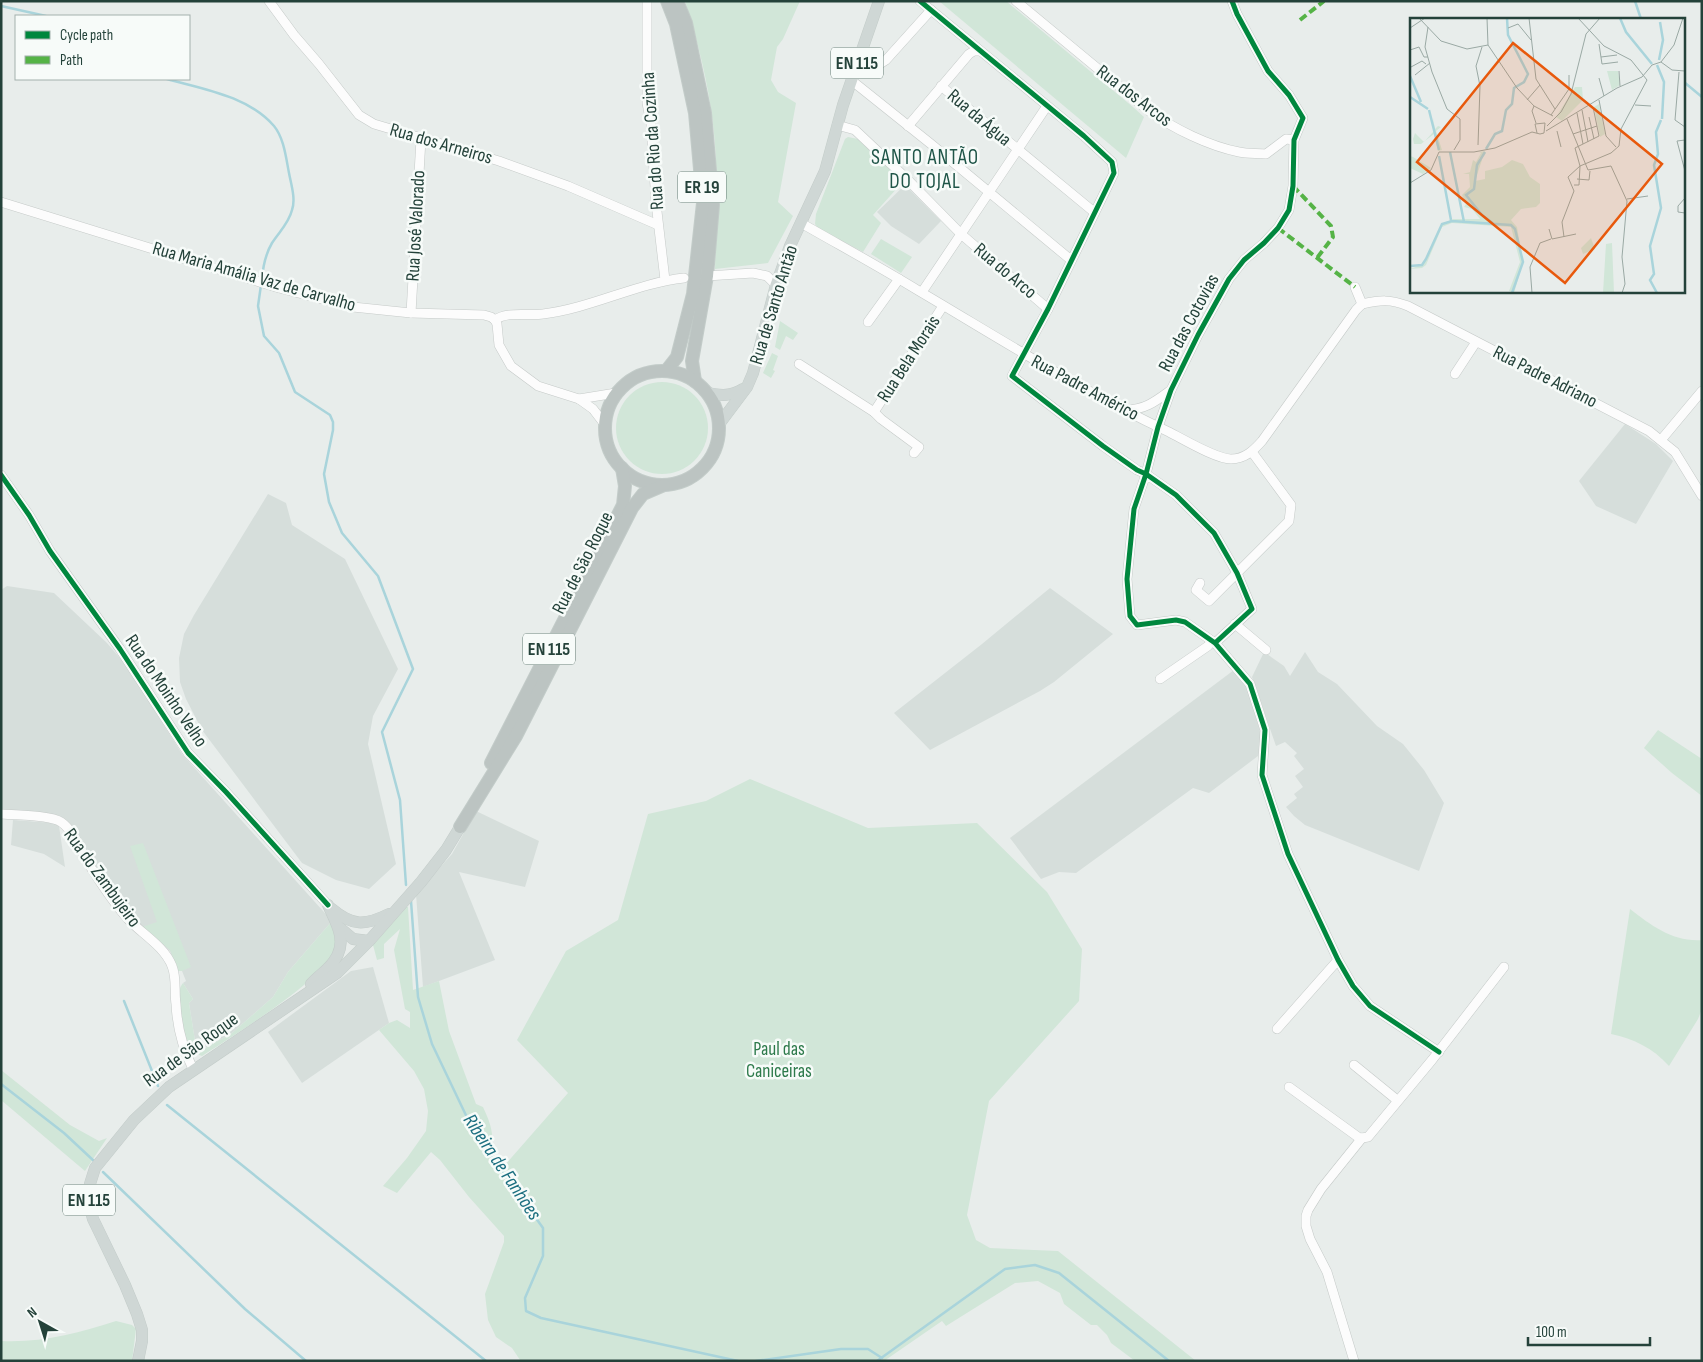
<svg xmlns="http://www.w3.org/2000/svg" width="1703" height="1362" font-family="'Sofia Sans Condensed',sans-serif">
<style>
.built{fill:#d6dedb}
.green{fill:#d1e6d8}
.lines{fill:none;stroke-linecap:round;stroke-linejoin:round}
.stream{stroke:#a9d4db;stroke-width:2.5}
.minor-casing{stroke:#c5cac8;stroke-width:10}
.major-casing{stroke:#c3ccc9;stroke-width:12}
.highway-casing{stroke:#c3ccc9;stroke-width:14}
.minor{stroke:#fcfcfc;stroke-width:9}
.major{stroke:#cfd7d5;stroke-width:11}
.highway{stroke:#bcc4c2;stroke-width:12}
.quiet{stroke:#55b346;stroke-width:4;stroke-dasharray:8 4;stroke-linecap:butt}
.cycleway-casing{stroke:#f7fbf9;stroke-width:8}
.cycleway{stroke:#00873e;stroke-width:5}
.labels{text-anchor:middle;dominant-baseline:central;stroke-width:5;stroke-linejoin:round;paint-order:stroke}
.shield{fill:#f7fbf9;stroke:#637a73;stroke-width:1}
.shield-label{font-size:18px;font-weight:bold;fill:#24423a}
.street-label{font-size:19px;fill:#24423a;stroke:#f7fbf9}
.park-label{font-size:19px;fill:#2d7a4b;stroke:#f7fbf9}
.water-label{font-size:20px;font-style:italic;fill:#1c6f80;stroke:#f7fbf9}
.quarter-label{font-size:21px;letter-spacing:1px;fill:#1f5548;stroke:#f7fbf9}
.inset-river{fill:none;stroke:#a9d4db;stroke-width:2.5}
.inset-road{fill:none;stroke:#9aa9a4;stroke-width:1}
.view{fill:#e8590c;fill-opacity:0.15;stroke:#e8590c;stroke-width:2.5}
.inset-edge{fill:none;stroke:#24423a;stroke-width:2.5}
</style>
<rect width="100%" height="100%" fill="#e8edeb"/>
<g class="built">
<polygon points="905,185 941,221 919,244 891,226 877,212"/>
<polygon points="1625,424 1656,444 1673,461 1636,524 1596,506 1579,481"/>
<polygon points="268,494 286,503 292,525 345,559 398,669 373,716 368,744 396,864 369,889 336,880 302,863 202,730 186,699 180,682 179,658 184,634 194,615"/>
<polygon points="7,586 54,593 107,643 126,665 182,754 332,921 288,972 273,997 232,1033 200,1051 196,1047 189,1003 193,999 183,983 186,981 182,971 178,971 170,951 142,927 94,864 65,821 54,814 1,811 1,590"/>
<polygon points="1050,588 1113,634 1054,682 1040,691 930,750 894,713 982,644"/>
<polygon points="1264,652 1284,666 1290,676 1305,652 1318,672 1337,684 1377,726 1403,744 1424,770 1444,803 1419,871 1305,825 1294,816 1286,807 1297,798 1294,794 1303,787 1295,776 1304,769 1294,756 1297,753 1285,742 1276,746 1252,677"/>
<polygon points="1234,670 1247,687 1258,719 1261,738 1258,756 1209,793 1193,788 1076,873 1059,872 1041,879 1010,838"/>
<polygon points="476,811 539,841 525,887 459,872 495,960 423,987 416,894 452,854"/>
<polygon points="13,820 53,823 59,826 65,867 44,854 11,845"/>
<polygon points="373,967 389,1023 302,1083 268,1032 351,971"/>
</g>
<g class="green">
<path d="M 685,1 L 800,1 L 783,39 L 777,47 L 771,80 L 778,92 L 796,103 L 778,202 L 793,216 L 768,263 L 715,269 C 716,221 719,172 713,124 C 708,82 698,42 685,1 Z"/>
<polygon points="939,1 1006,1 1133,107 1144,117 1126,158"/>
<polygon points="848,137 858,139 900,180 899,186 873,215 881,223 863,252 818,228 815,224 816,214 845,139"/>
<polygon points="881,239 912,257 901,273 871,254"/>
<polygon points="780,321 798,333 793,340 786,336 780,350 775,347"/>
<polygon points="772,353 778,356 773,370 775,371 771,378 763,373"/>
<circle cx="662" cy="428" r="46"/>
<polygon points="1658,730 1702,759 1702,796 1672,773 1644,748"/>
<path d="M 750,779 L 868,828 L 977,823 L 1047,892 L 1082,949 L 1079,1001 L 989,1101 L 967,1215 L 976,1240 L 990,1248 L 1058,1251 L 1196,1361 L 1135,1361 L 1111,1343 L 1107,1335 L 1097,1325 L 1091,1325 L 1064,1304 L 1060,1293 L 1038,1281 L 1015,1283 L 946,1326 L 942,1321 L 884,1361 L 522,1361 L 520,1360 L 512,1348 L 496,1337 L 488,1320 L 485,1294 L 504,1242 L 504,1236 L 469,1197 L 440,1160 L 431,1152 L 397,1193 L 383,1186 L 407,1158 L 426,1131 L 428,1111 L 424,1089 L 414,1071 L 379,1030 L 389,1023 L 397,1020 L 410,1028 L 410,1012 L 405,1009 L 394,950 L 400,929 L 384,944 L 384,958 L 377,960 L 373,945 L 406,907 L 408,907 L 413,990 L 439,981 L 449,1031 L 476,1104 L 483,1107 C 491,1124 494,1134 492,1153 L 505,1165 L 568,1093 L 517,1040 L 566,951 L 618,920 L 648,814 L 706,801 Z"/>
<polygon points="143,843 191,967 182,971 178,971 170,950 142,927 157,922 130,846"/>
<path d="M 1630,909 C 1652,926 1673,942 1702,940 L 1702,1009 L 1698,1019 L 1669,1066 C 1653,1048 1634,1039 1611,1034 Z"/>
<path d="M 332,921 C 336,930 338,942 334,951 C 324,980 231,1037 202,1056 C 182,1052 171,997 183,983 L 193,999 L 189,1003 L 196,1047 L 200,1051 L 232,1033 L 273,997 L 288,972 Z"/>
<polygon points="1,1070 70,1125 99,1141 107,1138 85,1171 1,1100"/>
<path d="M 116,1321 L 132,1325 L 136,1329 L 132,1361 L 1,1361 L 1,1341 C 41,1343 79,1333 116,1321 Z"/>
</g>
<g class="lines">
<g class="stream">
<polyline points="1635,1 1641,19"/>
<polyline points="1,6 46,16"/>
<path d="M 167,79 C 203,89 248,96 274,126 C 284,138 286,158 289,173 C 291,184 296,199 292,210 C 289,223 279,232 272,243 C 265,255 263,266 262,279"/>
<polyline points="1684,82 1702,97"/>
<polyline points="261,285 258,306 264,336 279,353 295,392 330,415 333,422 333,430 324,474 329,502 342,533 378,576 413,669 382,732 400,800 406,885"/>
<polyline points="411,901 418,997 432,1044 473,1130 543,1228 543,1256 525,1298 526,1311 541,1318 738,1361"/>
<polyline points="124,1001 158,1086"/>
<polyline points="1,1084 64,1133 94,1161"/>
<polyline points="167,1105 486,1361"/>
<polyline points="103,1172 245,1309 306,1361"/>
<polyline points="756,1361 841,1349 868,1349 882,1358"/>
<polyline points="877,1361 1005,1269 1035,1265 1059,1273 1169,1361"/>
</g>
<g class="minor-casing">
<g id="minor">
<polyline points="269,1 294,35 319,64 359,115 374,124 499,161 568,186 658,225"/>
<polyline points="647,1 647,103 651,124 656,203 665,280"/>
<polyline points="920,1 1084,136 1112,162 1114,173 1048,309 1012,376 1103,446 1137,470 1146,474 1158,427 1171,390 1198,335 1229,279 1244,260 1264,243 1278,228 1289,210 1293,186 1294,140 1303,118 1289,95 1268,71 1237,14 1232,1"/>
<path d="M 1016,1 L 1149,111 C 1174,129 1209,146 1239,152 C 1248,154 1257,153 1266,154 L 1286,139 L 1294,140"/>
<polyline points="872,69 886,60 931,10"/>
<polyline points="851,80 931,144 1071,260"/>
<polyline points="941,86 1094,212"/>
<polyline points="837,125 855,130 907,179 961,234 1048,309"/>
<polyline points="908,126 969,54 974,51 980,51"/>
<polyline points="1,202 279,288 353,307 411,313 484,315 491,317 495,320"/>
<path d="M 801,223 C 841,246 880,267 919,291 C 1002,340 1082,391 1169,432 C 1183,439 1216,459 1231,459 C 1245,459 1254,450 1262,441 L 1356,310 L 1362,304"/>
<polyline points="707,276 753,273 767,276 776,285"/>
<polyline points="1355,287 1362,304"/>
<polyline points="922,292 1047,106"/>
<path d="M 1362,304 C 1381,300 1390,299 1408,306 L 1649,431 L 1675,452 L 1702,496"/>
<polyline points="411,313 421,139"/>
<path d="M 495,320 C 507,311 528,316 543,314 C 592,308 637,283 684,278"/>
<polyline points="495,320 497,324 499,345 511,366 538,386 579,399 593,409 606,426"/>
<polyline points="868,322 899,279"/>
<polyline points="799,364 874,412 881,419 919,447 914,453"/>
<polyline points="1455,374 1476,342"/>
<polyline points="579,399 616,393"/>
<path d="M 1125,410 C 1145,410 1156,401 1171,390"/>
<polyline points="874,412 943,306"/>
<polyline points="1661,440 1702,391"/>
<polyline points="1,475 29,515 50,551 120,649 188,753 226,792 328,905"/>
<polyline points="1200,583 1196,590 1209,601 1289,521 1291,505 1252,452"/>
<polyline points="1235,624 1266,650"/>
<polyline points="1215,643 1252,609 1237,573 1214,533 1176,495 1146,474 1134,509 1127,579 1130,616 1137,625 1176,620 1185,622 1215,643 1250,684 1265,730 1262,775 1288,854 1338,960 1353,986 1370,1006 1439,1052"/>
<polyline points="1160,679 1208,646 1212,641"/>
<path d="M 1,814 C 15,815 51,815 61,822 C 74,831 80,850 88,863 C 98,879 116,906 128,919 C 142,934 164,946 172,966 C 177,979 174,990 176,1004 C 177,1026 183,1049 193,1069"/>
<polyline points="1277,1029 1338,960"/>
<polyline points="1354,1065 1397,1100"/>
<polyline points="1289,1087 1358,1137 1362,1138 1368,1137 1432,1060 1504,967"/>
<polyline points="1354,1361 1327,1272 1310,1239 1306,1226 1306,1216 1308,1210 1321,1189 1362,1138"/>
</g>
</g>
<g class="major-casing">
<g id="major">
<path d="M 708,393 C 722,396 731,396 743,389"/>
<polyline points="720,423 747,387 753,373 776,285 790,246 825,171 843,105 879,1"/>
<path d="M 332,909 C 352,926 365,926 389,914"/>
<polyline points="340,928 353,939 369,941"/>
<path d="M 311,984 C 318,976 328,970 334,961 C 348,942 337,924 328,905"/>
<polyline points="138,1361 142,1341 142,1330 137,1314 125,1285 93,1219 89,1204 90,1184 95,1168 134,1120 169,1087 337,973 369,941 421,882 446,850 460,827"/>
</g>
</g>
<g class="highway-casing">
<g id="highway">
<polyline points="677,1 686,23 705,113 713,205 707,276 692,361 695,381"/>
<polyline points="666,371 677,357 693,294 703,203 695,113 676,24 667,1"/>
<circle cx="662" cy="428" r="57"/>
<polyline points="491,763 623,505 625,486 622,468"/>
<polyline points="460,827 516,736 632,508 643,494 664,485"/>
</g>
</g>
<use href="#minor" class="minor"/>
<use href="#major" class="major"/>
<use href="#highway" class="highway"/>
<g class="quiet">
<polyline points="1300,20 1324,1"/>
<polyline points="1293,186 1331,226 1333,237 1317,258"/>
<polyline points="1278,228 1355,287"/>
</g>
<g class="cycleway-casing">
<g id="cycleway">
<polyline points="920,1 1084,136 1112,162 1114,173 1048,309 1012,376 1103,446 1137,470 1146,474 1158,427 1171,390 1198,335 1229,279 1244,260 1264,243 1278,228 1289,210 1293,186 1294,140 1303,118 1289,95 1268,71 1237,14 1232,1"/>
<polyline points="1,475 29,515 50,551 120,649 188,753 226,792 328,905"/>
<polyline points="1215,643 1252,609 1237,573 1214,533 1176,495 1146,474 1134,509 1127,579 1130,616 1137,625 1176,620 1185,622 1215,643 1250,684 1265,730 1262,775 1288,854 1338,960 1353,986 1370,1006 1439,1052"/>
</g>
</g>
<use href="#cycleway" class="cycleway"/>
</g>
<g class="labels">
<g class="shield">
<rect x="831" y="47.5" width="52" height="31" rx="4"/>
<rect x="678" y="171.5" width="48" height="31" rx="4"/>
<rect x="523" y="633.5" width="52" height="31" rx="4"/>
<rect x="63" y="1184.5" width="52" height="31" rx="4"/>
</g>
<g class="shield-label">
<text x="857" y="63">EN 115</text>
<text x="702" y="187">ER 19</text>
<text x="549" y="649">EN 115</text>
<text x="89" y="1200">EN 115</text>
</g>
<g class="street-label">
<text transform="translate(1134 96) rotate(37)">Rua dos Arcos</text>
<text transform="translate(979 118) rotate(40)">Rua da Água</text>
<text transform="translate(653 141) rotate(-94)">Rua do Rio da Cozinha</text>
<text transform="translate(441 144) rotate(16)">Rua dos Arneiros</text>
<text transform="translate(416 226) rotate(-87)">Rua José Valorado</text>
<text transform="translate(1005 271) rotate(40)">Rua do Arco</text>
<text transform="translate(254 277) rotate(16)">Rua Maria Amália Vaz de Carvalho</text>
<text transform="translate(774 305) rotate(-73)">Rua de Santo Antão</text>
<text transform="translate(1189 323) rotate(-62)">Rua das Cotovias</text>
<text transform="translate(909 359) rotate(-57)">Rua Bela Morais</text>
<text transform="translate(1545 377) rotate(27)">Rua Padre Adriano</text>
<text transform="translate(1085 388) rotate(28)">Rua Padre Américo</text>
<text transform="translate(583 563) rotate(-63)">Rua de São Roque</text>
<text transform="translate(166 691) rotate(56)">Rua do Moinho Velho</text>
<text transform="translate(102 878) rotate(54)">Rua do Zambujeiro</text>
<text transform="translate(191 1050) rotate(-36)">Rua de São Roque</text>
</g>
<g class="park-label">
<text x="779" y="1049">Paul das<tspan x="779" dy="22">Caniceiras</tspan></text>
</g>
<g class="water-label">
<text transform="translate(502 1167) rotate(56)">Ribeira de Fanhões</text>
</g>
<g class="quarter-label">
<text x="925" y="157">SANTO ANTÃO<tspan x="925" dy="24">DO TOJAL</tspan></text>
</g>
</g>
<g transform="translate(1410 18)">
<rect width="275" height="275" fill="#e8edeb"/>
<path d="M 197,53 L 208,53 L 210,67 L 202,72 ZM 165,69 L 172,69 L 173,82 L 152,103 L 146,99 ZM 189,86 L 195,116 L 190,119 L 184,89 ZM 23,100 L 25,111 L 28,108 L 31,109 L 26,113 L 32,132 L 28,133 L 24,116 L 11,126 L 4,126 L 3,121 L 5,115 L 14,124 L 24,113 ZM 75,133 L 69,141 L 72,142 L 65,163 L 75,161 L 75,153 L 92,149 L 102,142 L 113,146 L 120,159 L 130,166 L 130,185 L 126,189 L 111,191 L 101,202 L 107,209 L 113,244 L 104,275 L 99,273 L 110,244 L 101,209 L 42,205 L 32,209 L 16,247 L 12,250 L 0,251 L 11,247 L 16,241 L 32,206 L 43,201 L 70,201 L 62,191 L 54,189 L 56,186 L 52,177 L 60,169 L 59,156 L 53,156 L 60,154 L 63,142 L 66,144 L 71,135 L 69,134 ZM 0,138 L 3,139 L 21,150 L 13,156 L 0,150 ZM 181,220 L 185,231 L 173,236 L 171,230 ZM 202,225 L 204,275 L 193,275 L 196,226 Z" fill="#d1e6d8"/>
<path class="inset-river" d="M 210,0 L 216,14 L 242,46M 249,42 L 253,22 L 250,4M 247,47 L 254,64 L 252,101M 0,58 L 11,84M 0,79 L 18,91M 19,92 L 29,132M 76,131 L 85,116 L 92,113 L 96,92 L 102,86 L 104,70 L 114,64 L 118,56 L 98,17 L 97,0M 40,134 L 54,204M 75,134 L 67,147 L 64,171 L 56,177 L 72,197 L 84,206M 29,138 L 41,202M 0,248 L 12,247 L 16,241 L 32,206 L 42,203 L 101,207 L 105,211 L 113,244 L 102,275M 247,275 L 240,262 L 244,256 L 240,228 L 251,190 L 244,147 L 248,136 L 246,114 L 251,102"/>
<path class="inset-road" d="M 9,0 L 31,23 L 57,31 L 78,27M 77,0 L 78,27 L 107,70 L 124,88 L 143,98M 119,0 L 126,61 L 145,91M 168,0 L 194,28 L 221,42 L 237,62 L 211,111 L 209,128 L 201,135 L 170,148 L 165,130 L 189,118 L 183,89M 18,9 L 15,29 L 22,54 L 37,91 L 50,101 L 50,122 L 44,132M 0,10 L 15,0M 98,10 L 108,6 L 121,22M 189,26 L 192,46 L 208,44M 0,32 L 9,29 L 14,39 L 18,39M 191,39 L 207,37M 251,44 L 262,52 L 275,53M 1,49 L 12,43 L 16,46M 209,53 L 210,68M 269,54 L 265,102 L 275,109M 5,57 L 20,45M 189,60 L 194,78M 117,82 L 130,67M 189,82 L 196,118 L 206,129M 225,87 L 241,88M 124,88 L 122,93 L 126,105M 172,92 L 178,124M 167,95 L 173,126M 141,97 L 159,71 L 159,57M 179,99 L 184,121M 157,101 L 178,152 L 201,148M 137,108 L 151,94 L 161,76 L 176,16 L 190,0M 136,113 L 207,70 L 232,59 L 242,47 L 251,44 L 264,27 L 273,0M 147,113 L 151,129M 163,116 L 187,108M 275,122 L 267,123 L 275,153M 68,127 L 70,68 L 66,48 L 72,29M 85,130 L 122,114 L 130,116 L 134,115 L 135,105 L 125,106 L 127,115M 201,148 L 217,183 L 212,239 L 215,266 L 212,275M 167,161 L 179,162 L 180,153M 0,165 L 21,152 L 29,134 L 64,134 L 85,130M 275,180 L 268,188 L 268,194 L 275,195M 217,181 L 238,178M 139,211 L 142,221 L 166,216M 154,219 L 152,204 L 164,173 L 158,159 L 170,148 L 169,167 L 164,167M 122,275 L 120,249 L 130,225 L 141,221"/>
<path class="view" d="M 103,25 L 252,146 L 155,265 L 7,144 Z"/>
<rect width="275" height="275" class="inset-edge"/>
</g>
<rect width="1703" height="1362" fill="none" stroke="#24423a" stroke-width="5"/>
<rect x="15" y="15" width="175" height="65" fill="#f7fbf9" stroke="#a3b1ad"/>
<rect x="25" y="31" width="25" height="8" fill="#00873e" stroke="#a3b1ad"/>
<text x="60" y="40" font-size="15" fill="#24423a">Cycle path</text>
<rect x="25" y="56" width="25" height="8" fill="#55b346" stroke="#a3b1ad"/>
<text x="60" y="65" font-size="15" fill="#24423a">Path</text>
<g transform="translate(40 1322) rotate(321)" stroke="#f7fbf9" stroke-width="4" paint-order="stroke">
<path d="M0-4L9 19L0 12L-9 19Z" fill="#24423a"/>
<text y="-8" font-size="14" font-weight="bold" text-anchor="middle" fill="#24423a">N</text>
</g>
<path d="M1528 1337v8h122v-8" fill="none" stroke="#24423a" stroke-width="2.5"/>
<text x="1536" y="1337" font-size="15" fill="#24423a" stroke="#f7fbf9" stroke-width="4" paint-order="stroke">100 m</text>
</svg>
